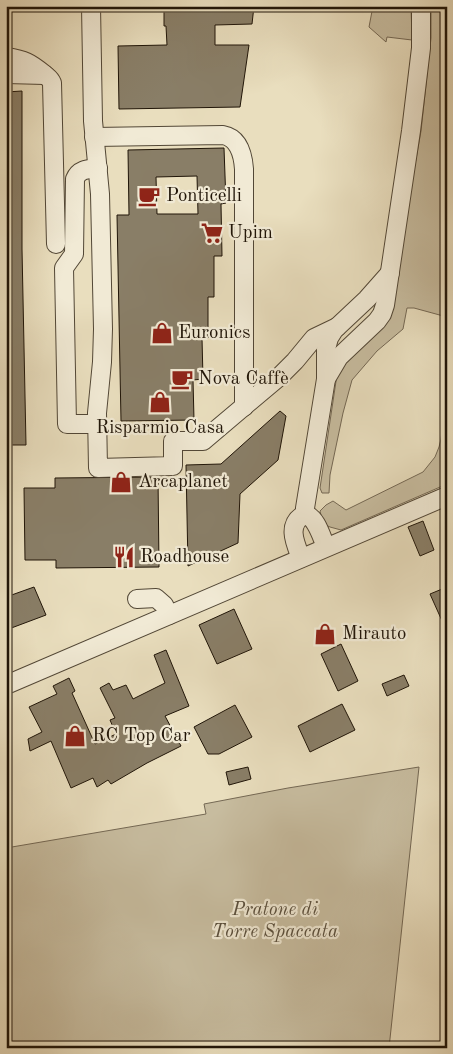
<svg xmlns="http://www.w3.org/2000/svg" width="453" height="1054" font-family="'Old Standard TT',serif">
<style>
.green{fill:#c7bc9f;stroke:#746854}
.building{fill:#897e67;stroke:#201508;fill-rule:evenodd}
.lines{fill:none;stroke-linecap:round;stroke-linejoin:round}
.minor-casing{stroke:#524736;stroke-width:20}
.minor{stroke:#f1ead5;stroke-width:18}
.labels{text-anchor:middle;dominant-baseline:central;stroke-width:4.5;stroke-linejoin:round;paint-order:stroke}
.poi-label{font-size:19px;fill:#201508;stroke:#f1ead5;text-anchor:start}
.park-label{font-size:19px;font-style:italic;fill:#5a4f3d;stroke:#f1ead5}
</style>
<rect width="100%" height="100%" fill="#e9debe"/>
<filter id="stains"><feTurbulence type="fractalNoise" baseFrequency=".004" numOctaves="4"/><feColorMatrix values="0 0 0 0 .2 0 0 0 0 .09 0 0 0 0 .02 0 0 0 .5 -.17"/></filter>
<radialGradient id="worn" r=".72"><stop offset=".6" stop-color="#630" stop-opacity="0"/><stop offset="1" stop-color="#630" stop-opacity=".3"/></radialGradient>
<g class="green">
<polygon points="373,6 411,6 412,40 387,37 386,42 369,27"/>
<polygon points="431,6 447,6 447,317 414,308 407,308 403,329 377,351 352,380 343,413 330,475 329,493 322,493 320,488 338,368 387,321 421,131 431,38"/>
<polygon points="447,394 447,484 341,530 330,527 323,524 320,511 326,505 333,501 346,510 423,472 435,457 439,447 441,439"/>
<polygon points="419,767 389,1048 6,1048 6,848 206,814 204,804 288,788"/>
</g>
<g class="building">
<polygon points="164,6 254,6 252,24 215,25 215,45 249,45 240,107 119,109 118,46 167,45 166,26 164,26"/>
<polygon points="22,91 22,249 26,445 6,445 6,92"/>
<path d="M 224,148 L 226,203 L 221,204 L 222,256 L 214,256 L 214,297 L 208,297 L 208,338 L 202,338 L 203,379 L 193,380 L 194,420 L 121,421 L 117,215 L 129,215 L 128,150 ZM 197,176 L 198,214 L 157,214 L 156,177 Z"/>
<polygon points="280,411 286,416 278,460 240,494 238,543 188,566 186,465 221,464"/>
<polygon points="158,477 159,567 56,568 56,560 25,560 24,488 55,488 55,478"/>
<polygon points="423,521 434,550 420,556 408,527"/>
<polygon points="34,587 46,615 6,630 6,597"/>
<polygon points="447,587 447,632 430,594"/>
<polygon points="234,609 252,649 217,664 199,625"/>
<polygon points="341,644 358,681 338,691 321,654"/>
<polygon points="166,650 189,706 165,716 181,746 147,763 111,784 108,780 97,787 93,778 71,788 51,741 30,751 28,739 42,732 29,707 57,694 53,686 69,678 75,691 72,693 95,744 116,734 110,720 115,718 100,688 109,683 113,690 126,685 133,699 165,683 154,655"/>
<polygon points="404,675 409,686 387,696 382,684"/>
<polygon points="342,704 355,730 310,752 298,726"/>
<polygon points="235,705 252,737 219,754 208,754 194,727"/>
<polygon points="248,767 251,779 229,785 226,772"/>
</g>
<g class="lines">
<g class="minor-casing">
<g id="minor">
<polyline points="91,6 93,121 100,194 103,329 102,362 97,413 98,468 173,466 173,441 203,441 280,376 295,361 314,338 337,327"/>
<path d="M 6,57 C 25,60 29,62 44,74 C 47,77 50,78 52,83 L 56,244"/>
<polyline points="6,74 45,75"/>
<path d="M 94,137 L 223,135 C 239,138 243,155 244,169 L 244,407"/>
<polyline points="326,379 339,357 377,321 382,314 385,305 411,131 421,48 421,6"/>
<path d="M 97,424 L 67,424 L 64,268 L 74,254 L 75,179 C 79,169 88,169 98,168"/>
<polyline points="305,514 305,508 326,379 326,349 329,338 334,330 367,299 390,273"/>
<path d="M 301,558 C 295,543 286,524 305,514 C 317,518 321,536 326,547"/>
<polyline points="137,599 156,598 164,605 169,615"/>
<polyline points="6,685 447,496"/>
</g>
</g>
<use href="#minor" class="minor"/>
</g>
<defs>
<g id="cafe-bare" transform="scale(1.725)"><path d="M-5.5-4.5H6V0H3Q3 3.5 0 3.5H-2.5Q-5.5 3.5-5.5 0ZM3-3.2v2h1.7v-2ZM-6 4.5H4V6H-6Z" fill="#8f2418" stroke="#f1ead5" stroke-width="2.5" paint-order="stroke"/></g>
<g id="supermarket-bare" transform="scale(1.725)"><path d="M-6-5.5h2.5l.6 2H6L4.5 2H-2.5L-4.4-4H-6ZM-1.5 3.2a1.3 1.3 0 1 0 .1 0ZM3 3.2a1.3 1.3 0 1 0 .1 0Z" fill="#8f2418" stroke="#f1ead5" stroke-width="2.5" paint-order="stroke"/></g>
<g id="shop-bare" transform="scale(1.725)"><path d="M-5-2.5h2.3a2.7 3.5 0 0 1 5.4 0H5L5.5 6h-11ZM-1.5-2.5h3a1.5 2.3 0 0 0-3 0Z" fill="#8f2418" stroke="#f1ead5" stroke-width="2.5" paint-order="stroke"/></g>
<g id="restaurant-bare" transform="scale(1.725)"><path d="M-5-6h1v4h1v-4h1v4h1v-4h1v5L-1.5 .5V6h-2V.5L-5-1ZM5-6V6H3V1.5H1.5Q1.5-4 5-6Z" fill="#8f2418" stroke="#f1ead5" stroke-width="2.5" paint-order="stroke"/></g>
</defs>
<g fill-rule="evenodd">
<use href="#cafe-bare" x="149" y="196"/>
<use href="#supermarket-bare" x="212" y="233"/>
<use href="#shop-bare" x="162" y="333"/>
<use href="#cafe-bare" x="182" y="379"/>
<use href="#shop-bare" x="160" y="402"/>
<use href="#shop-bare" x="121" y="482"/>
<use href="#restaurant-bare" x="124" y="557"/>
<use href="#shop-bare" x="325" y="634"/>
<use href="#shop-bare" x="75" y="736"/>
</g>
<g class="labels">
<g class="poi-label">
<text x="166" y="196">Ponticelli</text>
<text x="228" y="233">Upim</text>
<text x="178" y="333">Euronics</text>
<text x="198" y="379">Nova Caffè</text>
<text x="160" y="428" text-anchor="middle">Risparmio Casa</text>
<text x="138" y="482">Arcaplanet</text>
<text x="140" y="557">Roadhouse</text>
<text x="342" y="634">Mirauto</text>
<text x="92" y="736">RC Top Car</text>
</g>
<g class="park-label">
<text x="275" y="910">Pratone di<tspan x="275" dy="22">Torre Spaccata</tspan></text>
</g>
</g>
<rect width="453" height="1054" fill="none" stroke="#e9debe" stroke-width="25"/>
<rect x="8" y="8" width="438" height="1039" fill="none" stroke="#201508" stroke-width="2.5"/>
<rect x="12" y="12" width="428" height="1029" fill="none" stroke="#201508"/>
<rect width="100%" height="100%" filter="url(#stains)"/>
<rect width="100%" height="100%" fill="url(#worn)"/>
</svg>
